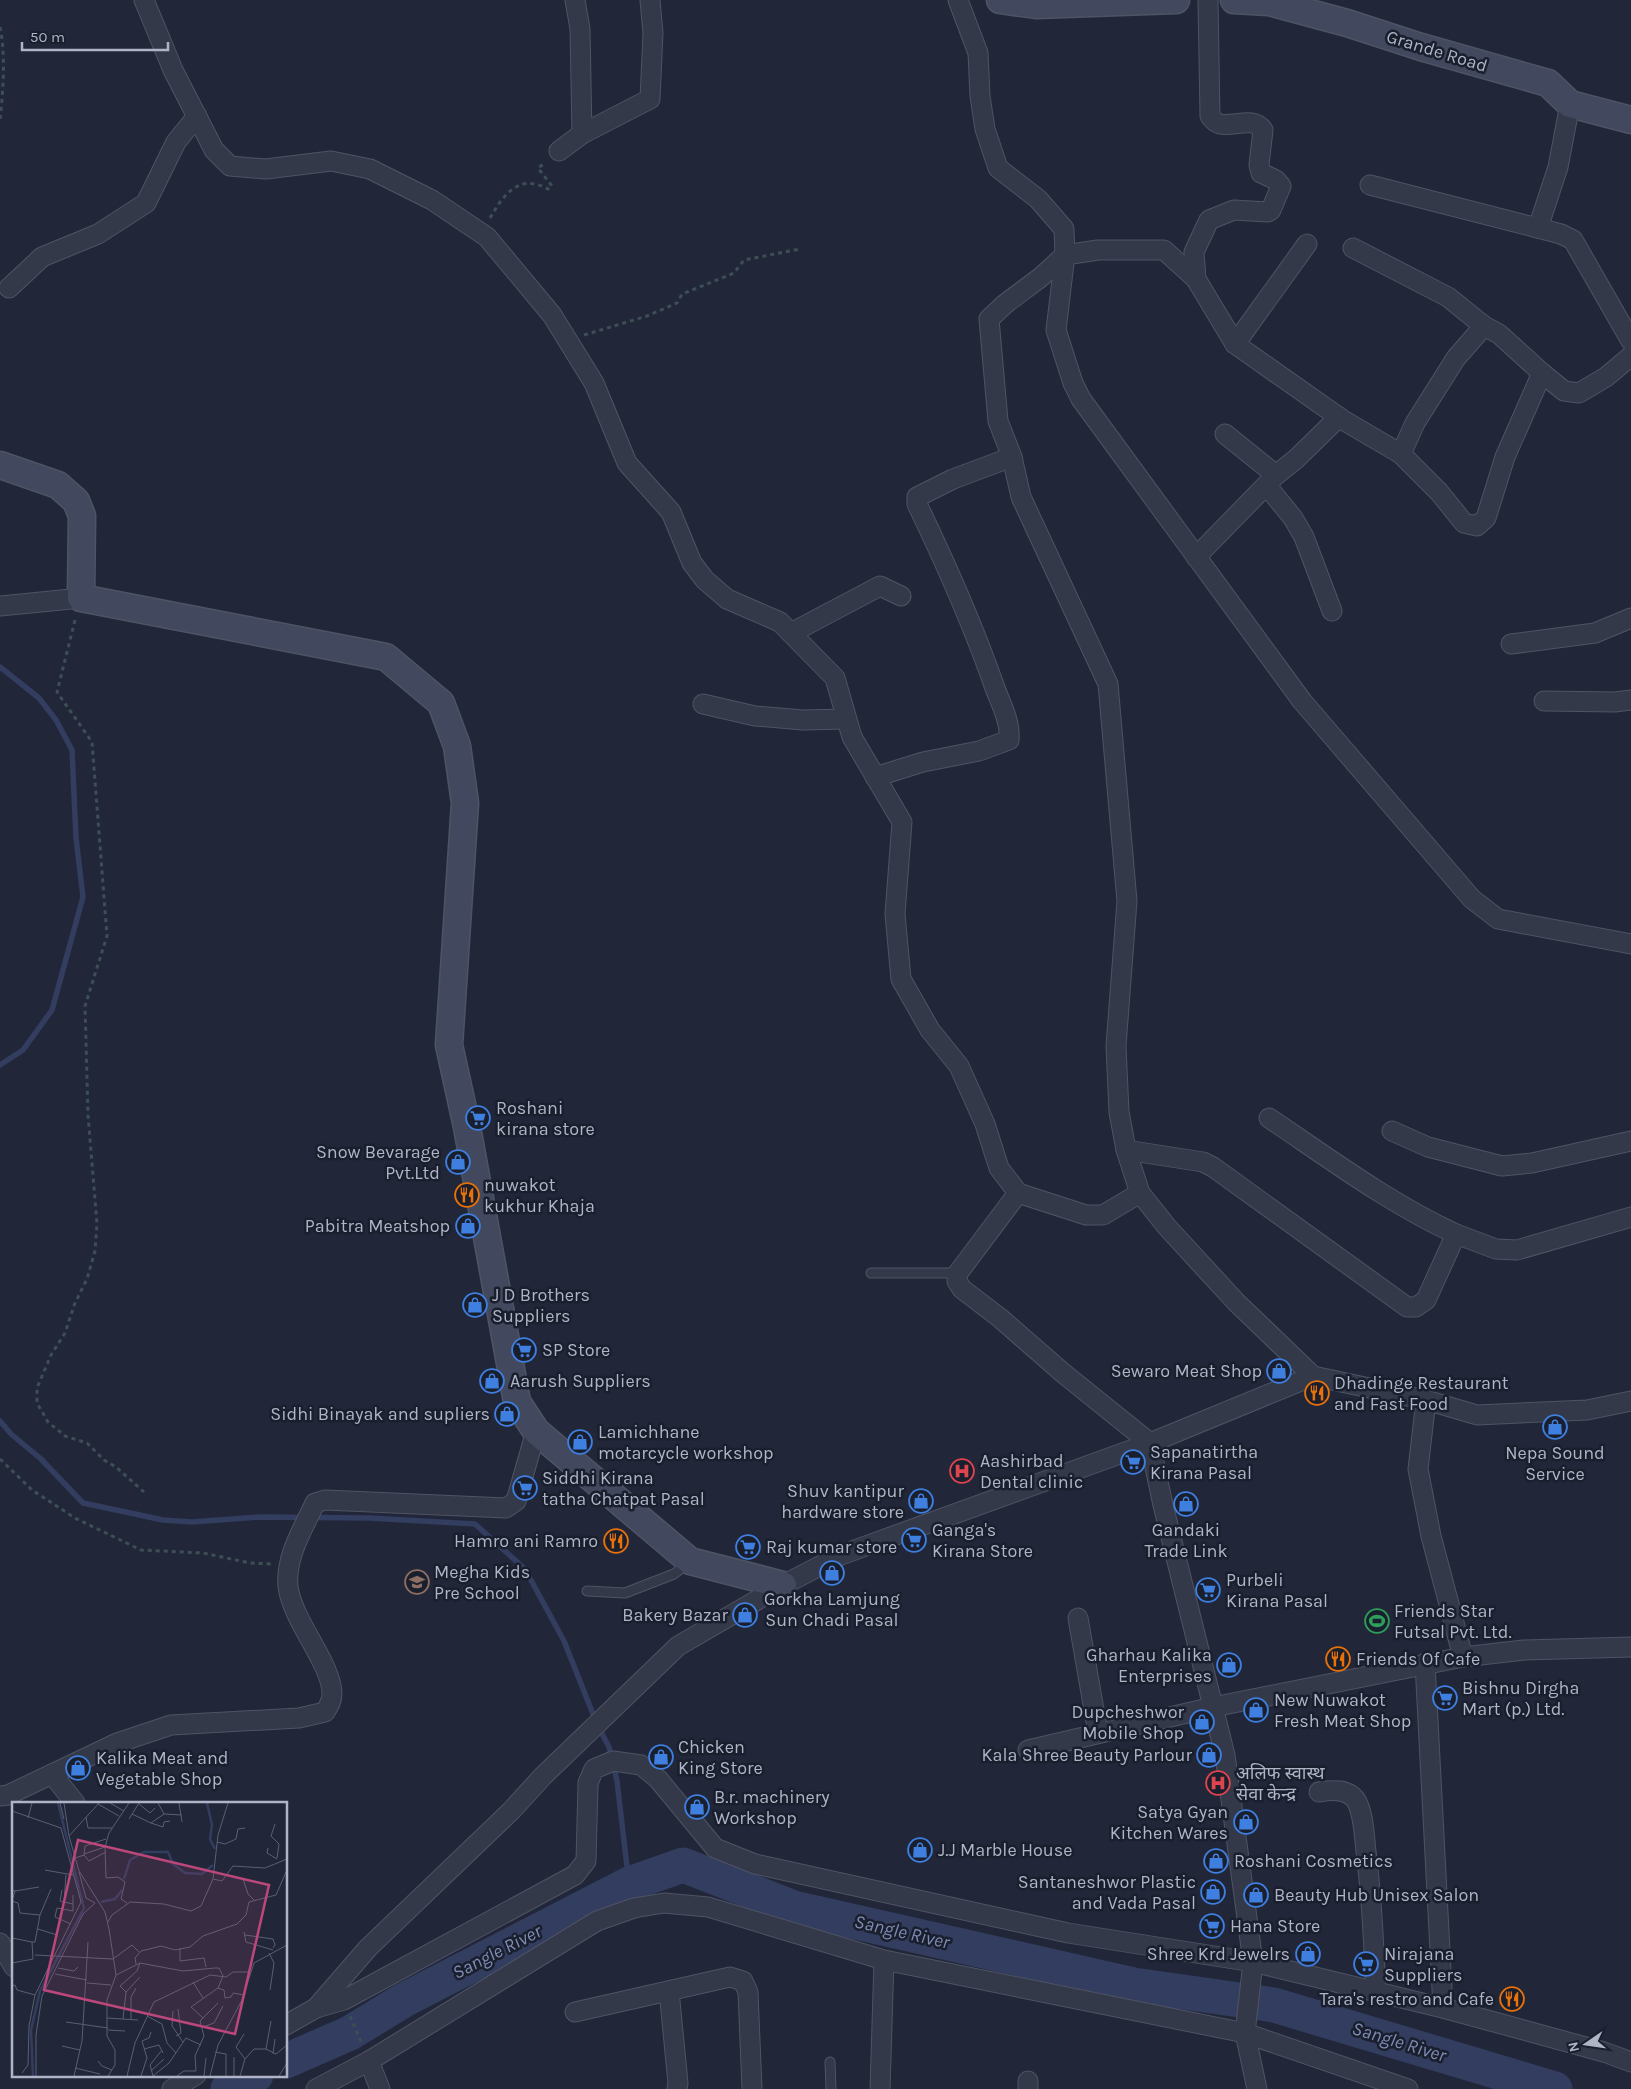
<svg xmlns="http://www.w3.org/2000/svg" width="1631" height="2089" font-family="Karla,'Noto Sans Devanagari',sans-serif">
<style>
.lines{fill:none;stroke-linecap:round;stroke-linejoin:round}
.stream{stroke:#323d5f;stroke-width:5.5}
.river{stroke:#323d5f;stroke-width:35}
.lane-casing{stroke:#4f5464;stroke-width:11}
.street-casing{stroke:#4f5464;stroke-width:21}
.secondary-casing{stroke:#4f5464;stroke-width:29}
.path{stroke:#3d4f55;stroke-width:3;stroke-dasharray:4 4;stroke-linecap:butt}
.lane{stroke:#34394a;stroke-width:9}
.street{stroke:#34394a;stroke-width:19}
.secondary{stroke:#42485d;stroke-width:26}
.labels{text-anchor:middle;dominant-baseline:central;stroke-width:5;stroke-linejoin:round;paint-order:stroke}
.street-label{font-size:18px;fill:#afb4c6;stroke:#1a1f2e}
.poi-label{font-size:18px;fill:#afb4c6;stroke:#1a1f2e;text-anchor:start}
.water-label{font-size:19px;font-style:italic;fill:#7e8bb3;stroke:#1a1f2e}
.inset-river{fill:none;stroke:#323d5f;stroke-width:2.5}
.inset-road{fill:none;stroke:#5a5f71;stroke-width:1}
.view{fill:#bc477b;fill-opacity:0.15;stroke:#bc477b;stroke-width:2.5}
.inset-edge{fill:none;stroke:#afb4c6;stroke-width:2.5}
</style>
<rect width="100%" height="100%" fill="#212739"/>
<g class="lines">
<g class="stream">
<polyline points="0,667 39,698 56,720 72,750 76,838 83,897 52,1010 23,1050 0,1065"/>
<polyline points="0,1421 11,1434 41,1459 83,1503 163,1520 192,1522 261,1517 369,1518 475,1524 525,1569 564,1641 597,1724 609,1747 617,1781 629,1884"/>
</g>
<g class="river">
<polyline points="286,2061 350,2033 404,2000 629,1884 683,1865 794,1908 1134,1985 1274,2005 1555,2089"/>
<polyline points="228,2089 256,2075"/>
</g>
<g class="lane-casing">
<g id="lane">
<polyline points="871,1273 958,1273"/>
<polyline points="587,1591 625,1593 674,1574 688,1563"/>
<polyline points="830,2062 831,2089"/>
</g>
</g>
<g class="street-casing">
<g id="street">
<polyline points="144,0 173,70 214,150 230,166 266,169 331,161 370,169 432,200 487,237 552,315 594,383 627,463 671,512 692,563 705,580 727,599 780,622 835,678 852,737 902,822 895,914 901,979 930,1030 959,1066 985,1124 999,1168 1018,1193 1086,1215 1103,1215 1140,1193"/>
<polyline points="575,0 580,29 582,134"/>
<polyline points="958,0 978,53 980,96 985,129 998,168 1038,199 1064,229 1065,255 1056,330 1073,383 1081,399 1302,701 1472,899 1498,919 1631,944"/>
<path d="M 1208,0 L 1210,116 C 1212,119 1216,123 1220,124 C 1234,127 1254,116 1263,130 L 1259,165 L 1261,173 L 1276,180 L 1281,186 L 1271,210 L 1268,212 L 1234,210 L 1209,220 L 1194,252 L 1196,279 L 1235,344 L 1343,420 L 1401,454 L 1439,492 L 1464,523 L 1477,526 L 1486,518 L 1505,457 L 1542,373 L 1564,391 L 1579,393 L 1606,377 L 1631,356"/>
<polyline points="559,151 582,134 650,99 653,33 650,0"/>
<polyline points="1370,185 1561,234 1573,240 1631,341"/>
<polyline points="1538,228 1558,167 1570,104"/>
<polyline points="1353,248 1448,297 1484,326 1499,334 1542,373"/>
<polyline points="1196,279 1164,250 1098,250 1065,255 1041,277 1005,304 989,319 998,421 1012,457 1021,497 1108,684 1127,901 1116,1046 1119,1112 1126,1150 1140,1193 1167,1227 1236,1302 1313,1376"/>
<polyline points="9,288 42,257 98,234 146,203 176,142 197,116"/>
<polyline points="1235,344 1307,244"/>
<polyline points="1225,434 1276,475"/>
<polyline points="1401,454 1415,423 1456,358 1484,326"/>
<polyline points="1267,486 1293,518 1304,537 1332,611"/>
<polyline points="1196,557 1276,475 1296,459 1339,417"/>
<polyline points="0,606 81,598"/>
<polyline points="791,633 880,586 901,596"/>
<polyline points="1511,644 1595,633 1631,618"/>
<polyline points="1544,701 1615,702 1631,700"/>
<polyline points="703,704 755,716 803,720 846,719"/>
<path d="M 875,777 L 923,762 L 979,751 L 1009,740 C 1011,723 1001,704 995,688 C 973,625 946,564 917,504 L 917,497 L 953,479 L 1012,457"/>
<path d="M 1269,1118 C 1330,1159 1389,1203 1456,1234"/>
<polyline points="1392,1131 1428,1147 1502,1166 1532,1163 1631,1141"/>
<polyline points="1126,1150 1203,1162 1213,1167 1407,1307 1416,1307 1426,1300 1456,1234 1496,1249 1517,1250 1631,1217"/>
<polyline points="1018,1193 958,1273 957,1281 962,1289 1000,1318 1063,1373 1150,1443 1163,1505 1225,1755 1253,1962 1245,2033 1257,2089"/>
<polyline points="1426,1400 1418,1469 1431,1536 1463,1657"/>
<polyline points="1078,1618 1098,1733"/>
<polyline points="1425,1663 1443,2008"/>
<polyline points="1028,1750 1213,1707 1463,1657 1524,1650 1631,1647"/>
<polyline points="52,1774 75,1803"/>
<path d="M 1319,1792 C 1332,1790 1349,1788 1357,1802 C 1364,1816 1364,1835 1366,1851 C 1372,1898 1374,1945 1376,1992"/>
<path d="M 0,1796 L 8,1795 L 117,1743 L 171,1725 L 299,1718 L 325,1712 C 329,1706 332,1701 332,1694 C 332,1664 293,1622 288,1587 C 285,1557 303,1529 315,1503 L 325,1500 L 506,1508 L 516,1501 L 536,1431"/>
<polyline points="0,1943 14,1967"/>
<polyline points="669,1991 678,2083 677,2089"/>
<polyline points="316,2008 344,2000 575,1875 586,1861 588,1783 594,1769 613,1761 641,1765 658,1779 715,1848 755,1864 1068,1933 1253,1962 1443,2008 1604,2052 1631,2062"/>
<polyline points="575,2012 730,1977 743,1981 748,1992 752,2089"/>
<polyline points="286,2025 316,2008 368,1948 512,1810 543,1776 678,1646 783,1585 841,1555 1150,1443 1313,1376 1426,1400 1477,1415 1587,1410 1631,1401"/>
<polyline points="369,2061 380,2089"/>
<polyline points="172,2089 196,2075"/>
<polyline points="316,2089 369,2061 597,1921 634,1908 664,1903 708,1907 884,1960 1245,2033 1408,2089"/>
<polyline points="880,2089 884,1960"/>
<polyline points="1028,2089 1028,2081"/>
</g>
</g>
<g class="secondary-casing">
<g id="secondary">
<polyline points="1000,0 1036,5 1176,0"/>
<polyline points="1234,0 1269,2 1347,23 1421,47 1548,83 1570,104 1631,120"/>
<polyline points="0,465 58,485 76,501 82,516 81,598 386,657 441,703 457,746 465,803 449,1045 467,1127 517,1402 536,1431 690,1561 783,1585"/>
</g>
</g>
<g class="path">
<path d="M 0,27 C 6,57 3,90 0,121"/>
<path d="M 490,218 C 504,194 519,173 548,189 L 552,186 L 538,168 L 545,163"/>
<polyline points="584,335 647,316 677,303 682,294 734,273 744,260 800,249"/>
<polyline points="75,620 57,692 92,742 107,936 85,1006 88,1115 97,1224 95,1251 87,1279 75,1303 65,1333 51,1355 37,1388 37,1403 48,1422 65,1436 87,1443 104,1460 116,1467 144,1492"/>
<polyline points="0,1459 32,1490 75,1518 141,1550 203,1553 250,1563 271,1564"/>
<polyline points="350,2016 362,2044"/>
</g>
<use href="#lane" class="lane"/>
<use href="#street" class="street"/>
<use href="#secondary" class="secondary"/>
</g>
<defs>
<g id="supermarket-ring" transform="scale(1.25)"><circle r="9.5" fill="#1a1f2e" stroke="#3f7fe0" stroke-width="1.5"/><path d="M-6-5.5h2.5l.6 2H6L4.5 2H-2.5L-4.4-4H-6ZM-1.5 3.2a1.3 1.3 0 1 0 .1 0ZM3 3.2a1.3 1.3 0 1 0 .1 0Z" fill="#3f7fe0"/></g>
<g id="shop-ring" transform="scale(1.25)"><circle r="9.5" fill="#1a1f2e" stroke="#3f7fe0" stroke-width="1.5"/><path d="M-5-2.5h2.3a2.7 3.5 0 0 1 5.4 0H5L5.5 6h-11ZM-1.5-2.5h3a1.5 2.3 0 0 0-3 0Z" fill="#3f7fe0"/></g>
<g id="restaurant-ring" transform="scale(1.25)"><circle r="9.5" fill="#1a1f2e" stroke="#e8710a" stroke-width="1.5"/><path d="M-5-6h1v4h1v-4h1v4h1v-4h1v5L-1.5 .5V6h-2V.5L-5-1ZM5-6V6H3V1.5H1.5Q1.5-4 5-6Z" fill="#e8710a"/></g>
<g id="hospital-ring" transform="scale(1.25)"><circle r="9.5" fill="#1a1f2e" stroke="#e0444e" stroke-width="1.5"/><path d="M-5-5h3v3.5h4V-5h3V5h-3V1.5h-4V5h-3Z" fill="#e0444e"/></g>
<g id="school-ring" transform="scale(1.25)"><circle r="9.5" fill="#1a1f2e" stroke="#8d6e63" stroke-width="1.5"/><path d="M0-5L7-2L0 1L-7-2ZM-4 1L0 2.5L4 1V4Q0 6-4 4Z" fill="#8d6e63"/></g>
<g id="stadium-ring" transform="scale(1.25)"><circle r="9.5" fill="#1a1f2e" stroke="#2e9e5b" stroke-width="1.5"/><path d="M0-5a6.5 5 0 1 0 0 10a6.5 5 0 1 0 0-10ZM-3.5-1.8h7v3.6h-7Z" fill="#2e9e5b"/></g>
</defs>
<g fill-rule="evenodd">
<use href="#supermarket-ring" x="478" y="1118"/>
<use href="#shop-ring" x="458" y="1162"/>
<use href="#restaurant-ring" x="467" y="1195"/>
<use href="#shop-ring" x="468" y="1226"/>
<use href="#shop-ring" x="475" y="1305"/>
<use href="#supermarket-ring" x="524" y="1350"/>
<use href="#shop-ring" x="1279" y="1371"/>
<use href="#shop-ring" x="492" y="1381"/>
<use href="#restaurant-ring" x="1317" y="1393"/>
<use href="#shop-ring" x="507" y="1414"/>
<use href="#shop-ring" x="1555" y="1427"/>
<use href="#shop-ring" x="580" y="1442"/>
<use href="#supermarket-ring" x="1133" y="1462"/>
<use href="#hospital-ring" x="962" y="1471"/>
<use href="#supermarket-ring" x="525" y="1488"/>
<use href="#shop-ring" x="921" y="1501"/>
<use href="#shop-ring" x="1186" y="1504"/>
<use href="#supermarket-ring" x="914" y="1540"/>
<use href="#restaurant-ring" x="616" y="1541"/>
<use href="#supermarket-ring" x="748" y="1547"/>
<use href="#shop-ring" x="832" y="1573"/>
<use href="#school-ring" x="417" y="1582"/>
<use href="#supermarket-ring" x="1208" y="1590"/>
<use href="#shop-ring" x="745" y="1615"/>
<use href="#stadium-ring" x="1377" y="1621"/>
<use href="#restaurant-ring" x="1338" y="1659"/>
<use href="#shop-ring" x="1229" y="1665"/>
<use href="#supermarket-ring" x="1445" y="1698"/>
<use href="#shop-ring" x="1256" y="1710"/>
<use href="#shop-ring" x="1202" y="1722"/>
<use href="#shop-ring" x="1209" y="1755"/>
<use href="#shop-ring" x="661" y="1757"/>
<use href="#shop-ring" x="78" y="1768"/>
<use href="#hospital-ring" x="1218" y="1783"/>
<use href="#shop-ring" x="697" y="1807"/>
<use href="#shop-ring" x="1246" y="1822"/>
<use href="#shop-ring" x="920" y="1850"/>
<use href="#shop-ring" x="1216" y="1861"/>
<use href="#shop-ring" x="1213" y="1892"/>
<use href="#shop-ring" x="1256" y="1895"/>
<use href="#supermarket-ring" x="1212" y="1926"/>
<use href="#shop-ring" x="1308" y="1954"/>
<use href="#supermarket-ring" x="1366" y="1964"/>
<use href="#restaurant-ring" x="1512" y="1999"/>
</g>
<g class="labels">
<g class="street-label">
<text transform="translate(1437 51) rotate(17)">Grande Road</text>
</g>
<g class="poi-label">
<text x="496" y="1108">Roshani<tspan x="496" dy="21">kirana store</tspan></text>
<text x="440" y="1152" text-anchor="end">Snow Bevarage<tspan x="440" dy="21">Pvt.Ltd</tspan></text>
<text x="484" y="1185">nuwakot<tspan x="484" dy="21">kukhur Khaja</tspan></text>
<text x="450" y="1226" text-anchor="end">Pabitra Meatshop</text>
<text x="492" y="1295">J D Brothers<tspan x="492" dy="21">Suppliers</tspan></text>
<text x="542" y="1350">SP Store</text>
<text x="1262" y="1371" text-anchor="end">Sewaro Meat Shop</text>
<text x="510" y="1381">Aarush Suppliers</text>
<text x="1334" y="1383">Dhadinge Restaurant<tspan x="1334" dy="21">and Fast Food</tspan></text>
<text x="490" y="1414" text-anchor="end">Sidhi Binayak and supliers</text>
<text x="598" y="1432">Lamichhane<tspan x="598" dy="21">motarcycle workshop</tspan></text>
<text x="1150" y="1452">Sapanatirtha<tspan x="1150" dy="21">Kirana Pasal</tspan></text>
<text x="1555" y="1453" text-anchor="middle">Nepa Sound<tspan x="1555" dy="21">Service</tspan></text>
<text x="980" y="1461">Aashirbad<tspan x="980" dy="21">Dental clinic</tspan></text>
<text x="542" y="1478">Siddhi Kirana<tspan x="542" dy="21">tatha Chatpat Pasal</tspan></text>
<text x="904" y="1491" text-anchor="end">Shuv kantipur<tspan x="904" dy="21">hardware store</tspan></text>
<text x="932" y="1530">Ganga's<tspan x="932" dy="21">Kirana Store</tspan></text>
<text x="1186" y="1530" text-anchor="middle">Gandaki<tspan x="1186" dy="21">Trade Link</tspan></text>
<text x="598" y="1541" text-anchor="end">Hamro ani Ramro</text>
<text x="766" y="1547">Raj kumar store</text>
<text x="434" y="1572">Megha Kids<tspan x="434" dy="21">Pre School</tspan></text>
<text x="1226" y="1580">Purbeli<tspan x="1226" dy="21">Kirana Pasal</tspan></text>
<text x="832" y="1599" text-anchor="middle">Gorkha Lamjung<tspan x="832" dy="21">Sun Chadi Pasal</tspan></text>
<text x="1394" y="1611">Friends Star<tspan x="1394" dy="21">Futsal Pvt. Ltd.</tspan></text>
<text x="728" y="1615" text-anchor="end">Bakery Bazar</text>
<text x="1212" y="1655" text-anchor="end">Gharhau Kalika<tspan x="1212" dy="21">Enterprises</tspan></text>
<text x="1356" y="1659">Friends Of Cafe</text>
<text x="1462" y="1688">Bishnu Dirgha<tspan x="1462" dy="21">Mart (p.) Ltd.</tspan></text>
<text x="1274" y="1700">New Nuwakot<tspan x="1274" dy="21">Fresh Meat Shop</tspan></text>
<text x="1184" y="1712" text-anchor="end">Dupcheshwor<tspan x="1184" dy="21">Mobile Shop</tspan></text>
<text x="678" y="1747">Chicken<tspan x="678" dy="21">King Store</tspan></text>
<text x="1192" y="1755" text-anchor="end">Kala Shree Beauty Parlour</text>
<text x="96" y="1758">Kalika Meat and<tspan x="96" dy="21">Vegetable Shop</tspan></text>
<text x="1236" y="1773">अलिफ स्वास्थ<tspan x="1236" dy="21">सेवा केन्द्र</tspan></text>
<text x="714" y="1797">B.r. machinery<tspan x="714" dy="21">Workshop</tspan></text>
<text x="1228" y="1812" text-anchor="end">Satya Gyan<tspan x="1228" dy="21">Kitchen Wares</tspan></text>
<text x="938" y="1850">J.J Marble House</text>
<text x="1234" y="1861">Roshani Cosmetics</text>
<text x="1196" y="1882" text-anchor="end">Santaneshwor Plastic<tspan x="1196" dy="21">and Vada Pasal</tspan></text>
<text x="1274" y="1895">Beauty Hub Unisex Salon</text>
<text x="1230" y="1926">Hana Store</text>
<text x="1290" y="1954" text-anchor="end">Shree Krd Jewelrs</text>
<text x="1384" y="1954">Nirajana<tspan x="1384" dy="21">Suppliers</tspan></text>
<text x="1494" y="1999" text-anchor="end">Tara's restro and Cafe</text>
</g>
<g class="water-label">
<text transform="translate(902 1932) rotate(13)">Sangle River</text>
<text transform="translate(497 1952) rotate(-27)">Sangle River</text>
<text transform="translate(1399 2042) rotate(17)">Sangle River</text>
</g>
</g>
<g transform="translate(12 1802)">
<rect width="275" height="275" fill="#212739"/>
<path class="inset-river" d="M 195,1 L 200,23 L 198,37 L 203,47M 112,77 L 118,58 L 132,50 L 156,50 L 161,62 L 173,71 L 190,72 L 201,63M 89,100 L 103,97 L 110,88M 21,274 L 19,228 L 28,189 L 72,106 L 46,1"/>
<path class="inset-road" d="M 48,1 L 52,17M 52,1 L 57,34 L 67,69 L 93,110 L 97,127 L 104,173 L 95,198 L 95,234 L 103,248 L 103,263 L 96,274M 98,1 L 112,9M 126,1 L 138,11 L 143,6M 167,1 L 170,20M 86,2 L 107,14M 0,9 L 49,26 L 69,100 L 23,193 L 5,188 L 3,183 L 0,184M 120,12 L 139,21 L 152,12 L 146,1M 152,12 L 170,13M 74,15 L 76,26 L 100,26M 16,16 L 20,1M 117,17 L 127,1M 139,21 L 151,25 L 152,20 L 158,19M 263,22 L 259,34 L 267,42 L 265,56M 57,34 L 87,1M 205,40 L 213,42 L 224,37 L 226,27 L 233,26M 256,46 L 255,51 L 265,57M 72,52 L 93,45M 72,53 L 77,59 L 94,50M 63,56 L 72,53 L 73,44 L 94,37M 33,68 L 61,73M 54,73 L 52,100 L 61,102M 201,77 L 210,79 L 221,64 L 253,66 L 275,57M 231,77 L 236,92 L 242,98M 0,88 L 3,89 L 0,99 L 6,101 L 8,111 L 28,113 L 23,140 L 20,140 L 21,157 L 0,161M 50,88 L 48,99 L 52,100M 3,89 L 27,85M 115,101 L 109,97 L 113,80 L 106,75 L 94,76 L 93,45 L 97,31 L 117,1M 28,113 L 39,87M 96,120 L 100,113 L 118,100 L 152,102 L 179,109 L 189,104 L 201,77 L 206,33 L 216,1M 59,122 L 43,115 L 45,106 L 61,109 L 61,93M 26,127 L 45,133M 232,130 L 234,140 L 261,148M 233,133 L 261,137 L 263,143 L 261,146M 0,136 L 20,140M 168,146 L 168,159 L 192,156 L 194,165M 257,151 L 262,161 L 258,188M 23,153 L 101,157 L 120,143 L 127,150M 124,162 L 123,156 L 129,149 L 149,144 L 163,148 L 178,145 L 191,134 L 225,122 L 234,113 L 237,100 L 264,93 L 275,68M 46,166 L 62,169 L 66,165M 43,172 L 75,178M 104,173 L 128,161 L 171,169 L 203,166 L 207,166 L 211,174 L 206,186M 181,180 L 191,196M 75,181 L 99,183M 114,190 L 128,175M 161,209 L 160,224 L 171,240M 135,214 L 150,222 L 155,241 L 164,251M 95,216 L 126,218M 191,216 L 206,201M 111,217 L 114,190 L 108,184 L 125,169 L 128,161M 119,218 L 119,195 L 124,186M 54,220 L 96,226M 191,225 L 202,221 L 211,204M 96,228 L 113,229M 232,232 L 224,245 L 233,257M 164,234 L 169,231 L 166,207M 50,244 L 68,248M 132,247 L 147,243 L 151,251M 254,247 L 259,219M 203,250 L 214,252 L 214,274M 261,252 L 263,237M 86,259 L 90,264 L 100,268M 63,266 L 88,272M 140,268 L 152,257M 10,271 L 16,263 L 17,224 L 23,193M 24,274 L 24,233 L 30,194 L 71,112 L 83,101 L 74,96 L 67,70M 62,274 L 70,239 L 76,140M 115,274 L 123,241 L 142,200 L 198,173 L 214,175 L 221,170 L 238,170M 129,274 L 135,256 L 130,239 L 137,236 L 139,230M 141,274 L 157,261 L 174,236 L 189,243M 141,274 L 138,263 L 150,248M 165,274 L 172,269 L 184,269 L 183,254 L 192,234 L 188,219 L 191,216 L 179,205 L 206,186 L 212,188 L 213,196 L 219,195 L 221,191 L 232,193M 192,274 L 194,256M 198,274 L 206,243 L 230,198 L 242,161 L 275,143M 222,274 L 222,255M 228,274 L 233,257 L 242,247 L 254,247 L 264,252 L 275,243M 267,274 L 275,261"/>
<path class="view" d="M 66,38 L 257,83 L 223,232 L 32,188 Z"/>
<rect width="275" height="275" class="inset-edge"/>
</g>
<g transform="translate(1586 2044) rotate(257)" stroke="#1a1f2e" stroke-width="4" paint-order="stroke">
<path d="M0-4L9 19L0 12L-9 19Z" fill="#afb4c6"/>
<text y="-8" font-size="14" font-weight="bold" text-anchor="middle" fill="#afb4c6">N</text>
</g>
<path d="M22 42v8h146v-8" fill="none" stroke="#afb4c6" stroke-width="2.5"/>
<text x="30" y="42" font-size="15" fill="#afb4c6" stroke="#1a1f2e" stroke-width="4" paint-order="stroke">50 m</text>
</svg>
